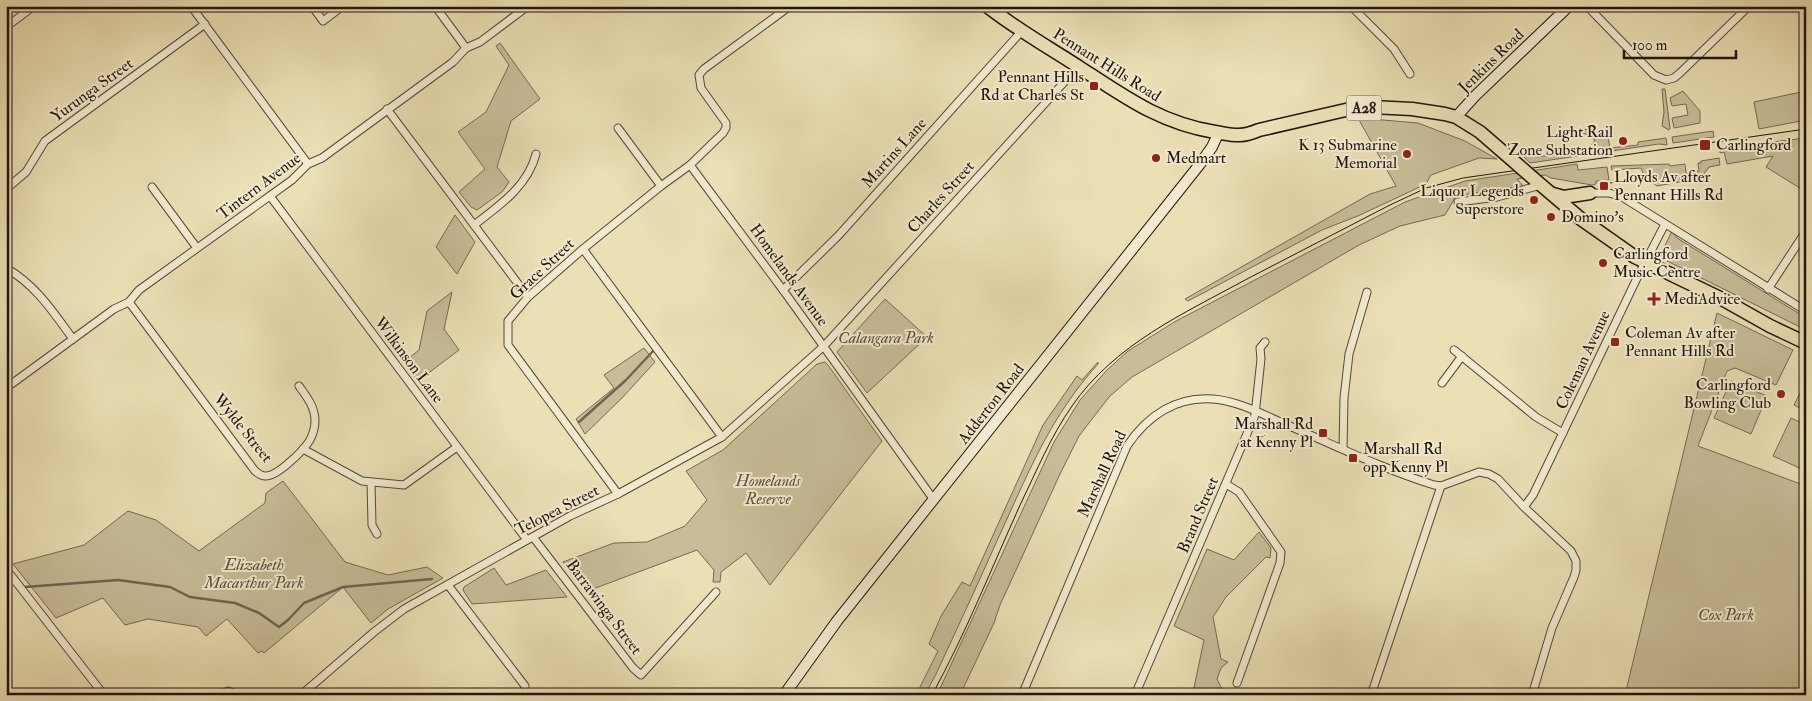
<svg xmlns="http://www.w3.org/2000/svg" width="1812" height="701" font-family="'IM FELL Double Pica',serif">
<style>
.green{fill:#c8bd99;stroke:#746954}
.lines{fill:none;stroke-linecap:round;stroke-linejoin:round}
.stream{stroke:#706551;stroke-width:2.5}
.street-casing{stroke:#534838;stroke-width:9}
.secondary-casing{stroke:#20150f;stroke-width:12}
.highway-casing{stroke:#20150f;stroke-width:15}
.street{stroke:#f2eacf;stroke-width:7}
.secondary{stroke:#f2eacf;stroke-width:10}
.highway{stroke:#ebdfb5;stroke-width:12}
.tram{stroke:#20150f;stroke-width:1}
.highway-bridge-casing{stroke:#20150f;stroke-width:15;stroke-linecap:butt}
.highway-bridge{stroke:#ebdfb5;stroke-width:12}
.poi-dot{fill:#8f2418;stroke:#f2eacf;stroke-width:2}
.labels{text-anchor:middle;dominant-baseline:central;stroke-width:4;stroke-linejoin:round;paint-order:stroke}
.shield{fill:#f2eacf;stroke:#5f5549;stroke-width:1}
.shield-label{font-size:15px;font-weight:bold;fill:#20150f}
.street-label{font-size:16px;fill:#20150f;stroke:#f2eacf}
.poi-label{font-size:16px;fill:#20150f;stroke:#f2eacf;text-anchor:start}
.park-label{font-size:16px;font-style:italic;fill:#5b503f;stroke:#f2eacf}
</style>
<rect width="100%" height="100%" fill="#ebdfb5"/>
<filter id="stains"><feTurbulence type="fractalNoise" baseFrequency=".004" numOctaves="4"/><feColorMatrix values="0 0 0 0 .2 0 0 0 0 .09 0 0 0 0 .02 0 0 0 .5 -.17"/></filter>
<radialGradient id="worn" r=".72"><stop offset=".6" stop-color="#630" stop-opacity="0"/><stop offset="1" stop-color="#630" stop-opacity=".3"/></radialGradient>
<g class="green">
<polygon points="500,43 540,99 511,121 497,167 509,182 502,192 477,210 471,207 459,192 485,169 458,132 486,112 509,65 496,46"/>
<polygon points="1662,89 1665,89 1670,128 1669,130 1662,126 1664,112"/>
<polygon points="1683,91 1700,111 1700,123 1674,128 1672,118 1688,115 1686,104 1672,106 1670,98"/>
<polygon points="1806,91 1806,120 1759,129 1754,102"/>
<polygon points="1371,119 1418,123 1465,141 1497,159 1479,158 1431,175 1426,184 1360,215 1322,230 1188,301 1185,299 1370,194 1396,186 1359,120"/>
<polygon points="1581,129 1590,130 1608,137 1610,148 1638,145 1638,142 1666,138 1667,145 1659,144 1530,163 1519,152 1537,148 1538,157 1589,149 1595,140 1580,131"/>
<polygon points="1713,131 1714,137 1673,143 1672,137"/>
<polygon points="1806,138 1806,192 1766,167 1773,156 1727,164 1724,152 1720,153 1720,150 1724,150 1723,148"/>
<polygon points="1719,158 1720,165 1709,167 1701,178 1657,186 1645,177 1610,183 1644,176 1641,168 1612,170 1611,166 1669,164 1670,166 1685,164 1686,173 1699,171 1698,163 1701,163 1701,161"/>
<polygon points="1577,164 1578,170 1607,167 1609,180 1596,181 1596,184 1592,185 1551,178 1545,175 1517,179 1523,186 1456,196 1445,215 1400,226 1359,245 1132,377 1109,397 1079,436 1060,474 1000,605 994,623 960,695 937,695 1054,442 1080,400 1107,370 1128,351 1176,321 1405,202 1465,181"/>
<polygon points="455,215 475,242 457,274 436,247"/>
<polygon points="1672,231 1677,238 1806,318 1806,330 1665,260 1662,252"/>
<polygon points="452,292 444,329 459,350 418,381 404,362 419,350 427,311"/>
<polygon points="885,299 927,337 867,393 837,352"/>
<polygon points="1717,313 1793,350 1776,385 1735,368 1727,371 1698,446 1806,486 1806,695 1625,695"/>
<polygon points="644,348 655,362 622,398 585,434 576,419 614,388 604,375"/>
<polygon points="825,362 828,365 882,441 770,585 746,553 721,572 720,582 713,582 714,570 697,550 585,592 563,562 614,543 647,542 685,526 707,500 686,471 723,450 817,364"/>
<path d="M 1098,362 L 1098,364 C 1051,416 1030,469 1001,532 C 980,579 958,627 936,674 L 925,695 L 916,695 L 938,651 L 929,644 L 941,616 L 962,582 L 970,586 L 1043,425 L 1077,376 L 1082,380 Z"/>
<polygon points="1731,381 1767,396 1751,434 1714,418"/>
<polygon points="1806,381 1806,411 1794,405"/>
<polygon points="1791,418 1806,425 1806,471 1773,456"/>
<polygon points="283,481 345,562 388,575 427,567 443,578 388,609 371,623 343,587 264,653 262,651 258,653 227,619 206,636 198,627 148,619 125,625 103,598 56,618 13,564 84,545 128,511 156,520 199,551 265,503 266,493"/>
<polygon points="1259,532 1271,548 1270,558 1266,557 1226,597 1213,617 1221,659 1228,662 1221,668 1217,679 1222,689 1222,695 1195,695 1194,688 1204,640 1174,626 1207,549 1234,560"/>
<polygon points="494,568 506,585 546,570 567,597 472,604 463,590 464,587"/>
</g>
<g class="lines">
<g class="stream">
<polyline points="579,422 626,380 654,350"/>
<polyline points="25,587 118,580 170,587 190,597 235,603 259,613 279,627 288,620 304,603 343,587 432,579"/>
<polyline points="6,589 10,587"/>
</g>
<g class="street-casing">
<g id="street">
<polyline points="191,6 308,164"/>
<polyline points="312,6 323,21 343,6"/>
<polyline points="435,6 466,48"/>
<polyline points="1351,6 1394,49 1410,74"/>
<polyline points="1587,6 1654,75 1666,80 1674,78 1680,73 1749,6"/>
<polyline points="6,27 34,6"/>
<polyline points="387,109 528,297"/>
<polyline points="618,128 661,186"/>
<polyline points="690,165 783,290 934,500"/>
<polyline points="152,187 197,248"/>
<polyline points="6,189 26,172 45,141 205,24"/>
<polyline points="1590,193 1609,193 1622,197 1806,311"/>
<polyline points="270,196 527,540"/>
<polyline points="1458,202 1497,197 1541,185"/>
<path d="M 474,225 C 499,206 528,186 536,154"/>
<polyline points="583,249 722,437"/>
<path d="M 6,268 C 36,285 53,312 73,339"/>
<polyline points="1768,289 1806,231"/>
<polyline points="783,290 839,235 1021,32"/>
<path d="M 129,302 L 255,471 C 258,473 261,476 265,476 C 277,477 304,450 310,440 C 313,434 315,427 315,421 C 315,407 307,397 299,386"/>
<polyline points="1454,350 1536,417 1563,433"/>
<polyline points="1442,383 1462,356"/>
<polyline points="6,388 114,309 129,302 139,290 292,180 308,164 322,158 453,62 466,48 480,42 528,6"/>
<polyline points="303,449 362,481 404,485 457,447"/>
<polyline points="1343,449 1344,398 1349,354 1367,292"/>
<polyline points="371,482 372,525 377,534"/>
<polyline points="1226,484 1239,492 1281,552 1280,563 1237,683"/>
<polyline points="618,494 508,345 508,321 528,297 583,249 661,186 690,165 723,133 726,128 726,123 701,88 699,75 704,69 786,9"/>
<polyline points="1524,507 1533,495 1638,276 1665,224"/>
<polyline points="533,537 633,668 641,675 716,592"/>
<polyline points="6,569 104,695"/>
<polyline points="448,585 525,686"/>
<polyline points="220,695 228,691 239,695"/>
<polyline points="301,695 374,632 404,609 570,516 618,494 722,437 824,346 1078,67"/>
<path d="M 1022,695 L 1127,446 C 1147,416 1176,396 1213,399 C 1238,401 1262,414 1285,424 C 1334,445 1383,469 1434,485 L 1441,486 L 1479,472 L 1489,474 L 1498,479 L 1524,507 L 1571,551 L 1576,561 L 1576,570 L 1574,577 L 1552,628 L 1532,695"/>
<polyline points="1135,695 1255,415 1261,359 1260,348 1265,342"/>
<polyline points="1371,695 1441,486"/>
</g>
</g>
<g class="secondary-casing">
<g id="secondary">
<polyline points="1456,117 1475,96 1569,6"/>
<polyline points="784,695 837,621 1200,164 1212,147 1219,132"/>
</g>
</g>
<g class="highway-casing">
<g id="highway">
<path d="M 987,6 C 1016,29 1048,47 1079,67 C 1125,97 1160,123 1215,132 C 1234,135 1240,138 1259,130 L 1350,109 L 1372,107 L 1412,109 L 1445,114 L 1456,117 L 1480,132 L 1510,158"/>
<polyline points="1534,179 1581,219 1635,257 1722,299 1770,326 1806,343"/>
<polyline points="1553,194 1564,197 1590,193"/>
</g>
</g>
<use href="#street" class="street"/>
<use href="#secondary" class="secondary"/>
<use href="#highway" class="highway"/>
<path class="tram" d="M 932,695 C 966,633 992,567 1021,503 C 1037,470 1051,436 1072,406 C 1115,344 1183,314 1247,279 C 1294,255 1341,230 1388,206 L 1426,188 L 1463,178 L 1806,129"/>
<g class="highway-bridge-casing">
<polyline id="highway-bridge" points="1510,158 1534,179"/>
</g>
<use href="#highway-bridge" class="highway-bridge"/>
</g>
<g class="poi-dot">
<rect x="1089" y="81" width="10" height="10" rx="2.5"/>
<circle cx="1623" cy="141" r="5"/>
<rect x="1699" y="139" width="12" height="12" rx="2.5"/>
<circle cx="1407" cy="154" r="5"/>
<circle cx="1156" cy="158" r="5"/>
<rect x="1599" y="181" width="10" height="10" rx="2.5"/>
<circle cx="1534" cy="200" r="5"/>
<circle cx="1551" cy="217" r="5"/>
<circle cx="1603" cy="263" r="5"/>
<path d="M1651.5 291.5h5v5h5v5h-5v5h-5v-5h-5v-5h5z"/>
<rect x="1610" y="337" width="10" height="10" rx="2.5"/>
<circle cx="1781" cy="394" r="5"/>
<rect x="1318" y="428" width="10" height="10" rx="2.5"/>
<rect x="1348" y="453" width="10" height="10" rx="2.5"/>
</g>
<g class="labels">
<rect class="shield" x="1346.5" y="95.5" width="35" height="25" rx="4"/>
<g class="shield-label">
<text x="1364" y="108">A28</text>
</g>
<g class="street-label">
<text transform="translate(1491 61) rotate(-44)">Jenkins Road</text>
<text transform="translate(1107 65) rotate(32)">Pennant Hills Road</text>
<text transform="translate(92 90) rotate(-36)">Yurunga Street</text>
<text transform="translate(894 153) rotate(-48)">Martins Lane</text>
<text transform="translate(259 186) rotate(-37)">Tintern Avenue</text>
<text transform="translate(941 197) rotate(-48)">Charles Street</text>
<text transform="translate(542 269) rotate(-43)">Grace Street</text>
<text transform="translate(789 275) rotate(54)">Homelands Avenue</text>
<text transform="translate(409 360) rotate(53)">Wilkinson Lane</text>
<text transform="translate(1583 360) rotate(-65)">Coleman Avenue</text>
<text transform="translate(991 404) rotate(-52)">Adderton Road</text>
<text transform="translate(243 428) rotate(51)">Wylde Street</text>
<text transform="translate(1102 474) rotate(-65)">Marshall Road</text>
<text transform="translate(557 510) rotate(-27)">Telopea Street</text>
<text transform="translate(1198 515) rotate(-67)">Brand Street</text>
<text transform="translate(604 607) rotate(53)">Barrawinga Street</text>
</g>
<g class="poi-label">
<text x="1084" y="77" text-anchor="end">Pennant Hills<tspan x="1084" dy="18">Rd at Charles St</tspan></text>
<text x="1613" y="132" text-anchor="end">Light Rail<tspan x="1613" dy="18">Zone Substation</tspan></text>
<text x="1397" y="145" text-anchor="end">K 13 Submarine<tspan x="1397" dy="18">Memorial</tspan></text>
<text x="1716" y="145">Carlingford</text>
<text x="1166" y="158">Medmart</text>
<text x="1614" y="177">Lloyds Av after<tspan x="1614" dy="18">Pennant Hills Rd</tspan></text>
<text x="1524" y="191" text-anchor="end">Liquor Legends<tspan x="1524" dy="18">Superstore</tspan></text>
<text x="1561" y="217">Domino's</text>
<text x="1613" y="254">Carlingford<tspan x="1613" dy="18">Music Centre</tspan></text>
<text x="1664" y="299">MediAdvice</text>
<text x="1625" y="333">Coleman Av after<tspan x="1625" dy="18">Pennant Hills Rd</tspan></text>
<text x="1771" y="385" text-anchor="end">Carlingford<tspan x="1771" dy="18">Bowling Club</tspan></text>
<text x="1313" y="424" text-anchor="end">Marshall Rd<tspan x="1313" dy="18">at Kenny Pl</tspan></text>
<text x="1363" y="449">Marshall Rd<tspan x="1363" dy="18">opp Kenny Pl</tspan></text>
</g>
<g class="park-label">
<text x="886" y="338">Calangara Park</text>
<text x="768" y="481">Homelands<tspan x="768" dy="18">Reserve</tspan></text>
<text x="254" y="565">Elizabeth<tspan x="254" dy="18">Macarthur Park</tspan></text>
<text x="1726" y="615">Cox Park</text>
</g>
</g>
<rect width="1812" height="701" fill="none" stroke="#ebdfb5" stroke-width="25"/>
<rect x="8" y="8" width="1797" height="686" fill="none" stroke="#20150f" stroke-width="2.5"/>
<rect x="12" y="12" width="1787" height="676" fill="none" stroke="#20150f"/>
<path d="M1624 50v8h112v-8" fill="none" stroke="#20150f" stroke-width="2.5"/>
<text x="1632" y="50" font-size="15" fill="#20150f" stroke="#f2eacf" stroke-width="4" paint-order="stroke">100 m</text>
<rect width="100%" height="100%" filter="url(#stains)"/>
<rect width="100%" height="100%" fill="url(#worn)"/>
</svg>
